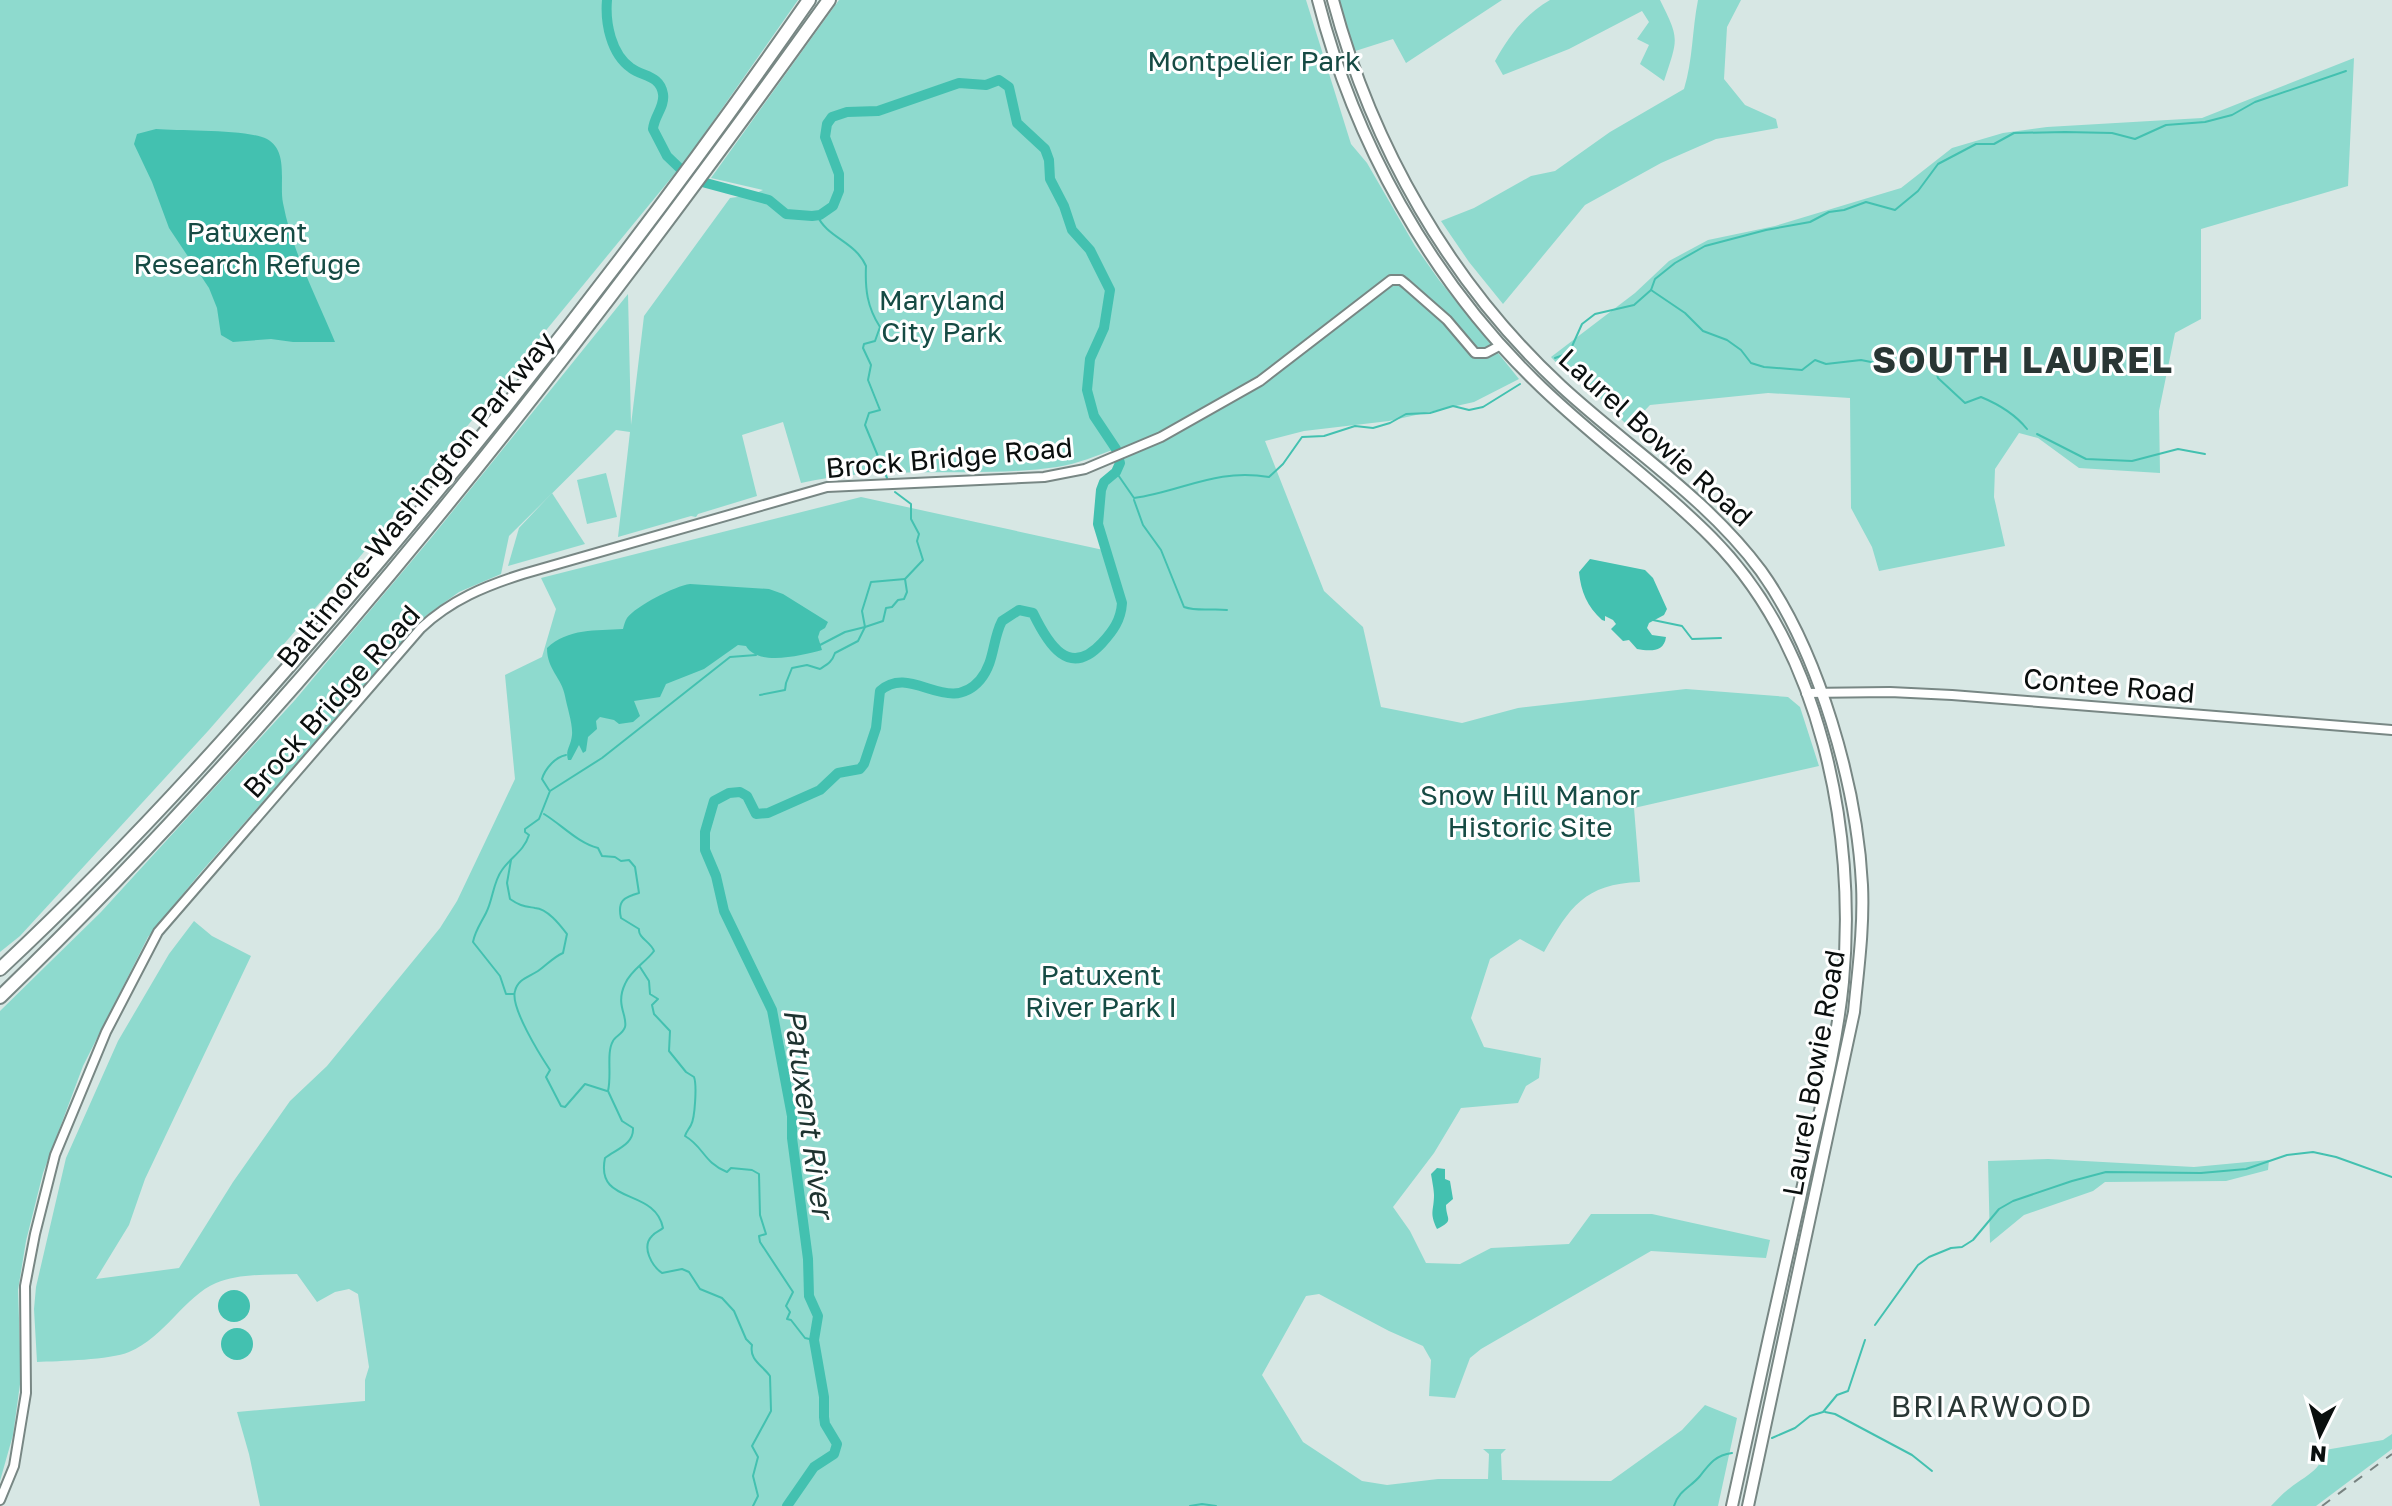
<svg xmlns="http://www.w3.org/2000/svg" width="2392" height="1506" font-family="'Golos Text',sans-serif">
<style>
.green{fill:#8edace}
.water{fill:#43c1b0}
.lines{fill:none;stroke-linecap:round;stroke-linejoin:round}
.stream{stroke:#43c1b0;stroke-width:2}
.river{stroke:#43c1b0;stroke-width:10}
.minor-casing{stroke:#788784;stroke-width:12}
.major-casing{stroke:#788784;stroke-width:14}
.highway-casing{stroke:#788784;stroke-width:16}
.minor{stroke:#fff;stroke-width:8}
.major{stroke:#fff;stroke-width:10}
.highway{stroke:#fff;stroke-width:12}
.rail{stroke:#788381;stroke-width:2;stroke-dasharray:10 10;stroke-linecap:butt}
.labels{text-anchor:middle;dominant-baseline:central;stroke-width:6;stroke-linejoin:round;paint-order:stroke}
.park-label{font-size:28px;fill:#164b44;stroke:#fff}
.street-label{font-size:28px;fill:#0a0f0e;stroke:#fff}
.water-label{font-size:30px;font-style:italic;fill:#1e3330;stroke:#fff}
.neighbourhood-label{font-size:30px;letter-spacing:2px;fill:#293634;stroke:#fff}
.district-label{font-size:36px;font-weight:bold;letter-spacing:2px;fill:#293634;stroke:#fff}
</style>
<rect width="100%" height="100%" fill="#d7e7e4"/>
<g class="green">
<polygon points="0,0 798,0 686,160 358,559 208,731 20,936 0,952"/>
<path d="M 839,0 L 1306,0 L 1351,144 L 1367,163 L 1415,246 L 1439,280 L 1519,379 L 1474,402 L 1389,421 L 1304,431 L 1265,441 L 1324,591 L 1363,627 L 1381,707 L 1462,723 L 1518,708 L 1686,689 L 1788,697 L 1800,707 L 1819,766 L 1634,808 L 1640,882 C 1584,884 1570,907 1544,952 L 1520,939 L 1490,959 L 1471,1018 L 1484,1047 L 1541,1058 L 1539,1078 L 1526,1086 L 1518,1103 L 1461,1108 L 1434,1153 L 1393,1207 L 1410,1231 L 1426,1263 L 1460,1264 L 1491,1248 L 1569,1244 L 1591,1214 L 1652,1214 L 1770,1240 L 1766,1258 L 1651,1251 L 1481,1349 L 1470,1358 L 1455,1398 L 1429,1396 L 1431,1360 L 1423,1346 L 1389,1331 L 1319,1294 L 1306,1296 L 1262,1375 L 1303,1442 L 1362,1481 L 1387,1485 L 1438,1479 L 1488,1479 L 1489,1454 L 1483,1449 L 1506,1449 L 1501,1454 L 1502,1480 L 1611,1481 L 1682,1430 L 1705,1405 L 1737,1418 L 1718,1506 L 260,1506 L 249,1454 L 237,1412 L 365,1401 L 365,1380 L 369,1367 L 358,1294 L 349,1289 L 335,1292 L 317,1302 L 297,1274 C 271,1275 240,1273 216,1283 C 185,1296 165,1337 129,1352 C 110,1360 59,1361 37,1362 L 34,1309 L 36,1287 L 66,1158 L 118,1041 L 169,954 L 194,921 L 212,936 L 251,956 L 145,1179 L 129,1225 L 96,1279 L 179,1268 L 233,1182 L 290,1101 L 327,1066 L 440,928 L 457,901 L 515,779 L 505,675 L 542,657 L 556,609 L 541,578 L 861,497 L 1108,551 C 1102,529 1089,503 1105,481 C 1109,475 1115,473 1119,467 L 1116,449 C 1097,455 1078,464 1057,467 C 973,479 885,464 801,483 L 783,422 L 742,435 L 757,496 L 698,514 L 696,517 L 691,516 L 618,537 L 630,432 L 616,430 L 509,536 L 501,574 L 459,592 L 427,615 L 201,872 L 148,937 L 83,1066 L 43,1173 L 26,1241 L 18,1290 L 21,1377 L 13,1435 L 0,1481 L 0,1011 L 101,912 L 295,700 L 431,538 L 628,294 L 631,425 L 644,316 L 730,198 L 752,195 L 763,190 L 711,178 Z"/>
<polygon points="1333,0 1502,0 1406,63 1393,39 1349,53"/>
<path d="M 1550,0 L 1660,0 C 1680,40 1678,38 1664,81 L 1640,64 L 1649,45 L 1637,39 L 1649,22 L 1642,11 L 1569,49 L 1503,75 L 1495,61 C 1509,36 1524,15 1550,0 Z"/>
<path d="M 1698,0 L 1741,0 L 1727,27 L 1724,79 L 1745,105 L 1776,119 L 1778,128 L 1716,139 L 1661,163 L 1585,205 L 1503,304 L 1469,262 L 1441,221 L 1474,208 L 1531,176 L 1555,171 L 1610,132 L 1684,89 C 1693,60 1692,30 1698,0 Z"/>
<polygon points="2354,58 2348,186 2201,229 2201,319 2175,333 2159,411 2160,473 2079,468 2038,438 2019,433 1995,469 1994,497 2005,546 1879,571 1872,547 1851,508 1850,398 1768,393 1650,405 1629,427 1600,398 1570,377 1551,357 1635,293 1669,261 1708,240 1775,226 1901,188 1952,148 2003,133 2047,127 2202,118"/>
<polygon points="606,473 617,517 587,524 577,480"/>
<polygon points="552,493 585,544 508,566 519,528"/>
<polygon points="2048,1159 2194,1167 2269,1160 2268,1170 2226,1181 2105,1182 2093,1191 2024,1215 1990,1243 1988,1161"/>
<path d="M 2392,1434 L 2392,1449 L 2316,1506 L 2271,1506 C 2277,1500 2283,1493 2290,1488 C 2305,1476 2322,1470 2325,1450 L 2383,1440 Z"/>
</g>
<g class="water">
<path d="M 156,129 C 181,131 246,129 267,139 C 289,151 279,183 283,203 C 292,251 316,296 335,342 L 293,342 L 271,339 L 233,342 L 221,335 L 217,308 L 209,288 L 169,228 L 152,182 L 134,144 L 137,134 Z"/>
<path d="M 1590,559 L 1645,570 L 1653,578 L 1667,609 L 1664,615 L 1649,623 L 1647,628 L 1652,635 L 1666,637 C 1664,653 1649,651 1637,649 L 1629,640 L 1623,641 L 1611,629 L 1616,624 L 1613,620 L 1605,616 L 1605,621 L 1602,620 C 1587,606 1581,592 1579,572 Z"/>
<path d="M 690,584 L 769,589 L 783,594 L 828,622 L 825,628 L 820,631 L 818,637 L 822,650 C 803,655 758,667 746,646 L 738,645 L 704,669 L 666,684 L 660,697 L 634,701 L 640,716 L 633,722 L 619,724 L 614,720 L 600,717 L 596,721 L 597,729 L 588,737 L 586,751 L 583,753 L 579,745 L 571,760 L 568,760 C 565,750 571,746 572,735 C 573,724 567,707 565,696 C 562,678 547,670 547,648 C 568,628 596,631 623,629 C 624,625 625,621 627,618 C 636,606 675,586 690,584 Z"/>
<path d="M 1437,1168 L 1445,1169 L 1445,1179 L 1450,1181 L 1453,1199 L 1446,1205 C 1446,1220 1455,1220 1437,1229 C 1429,1212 1434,1211 1434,1195 C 1434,1190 1432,1180 1431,1174 Z"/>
<circle cx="234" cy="1306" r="16"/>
<circle cx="237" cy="1344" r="16"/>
</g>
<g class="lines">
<g class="stream">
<path d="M 817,215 C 827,238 855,241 866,266 C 865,289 867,307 880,327 L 875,341 L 864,344 L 863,348 L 871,365 L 868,380 L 880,410 L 869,413 L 865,425 L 887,478"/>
<polyline points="1651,290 1655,279 1675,263 1705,246 1766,230 1810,222 1829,212 1844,210 1866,202 1895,210 1918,191 1938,164 1976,144 1994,144 2014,133 2065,132 2112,133 2135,139 2166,125 2205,122 2232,115 2255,102 2346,71"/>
<path d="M 1555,358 L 1569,353 L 1582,324 L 1595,314 L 1634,305 L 1651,290 L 1685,313 L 1703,331 L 1727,340 L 1741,350 L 1751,363 L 1764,367 L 1802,370 L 1815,360 L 1826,364 L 1861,360 L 1896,367 L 1922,359 L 1934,365 L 1938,378 L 1965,403 L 1981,397 C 1998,404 2015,414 2027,429"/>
<polyline points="2037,434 2086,459 2132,461 2178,449 2205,454"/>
<path d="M 1116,472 L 1134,498 C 1183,491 1216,468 1269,477 L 1283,464 L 1302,437 L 1324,436 L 1355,426 L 1373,428 L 1390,423 L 1406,414 L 1430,413 L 1453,406 L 1469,410 L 1483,407 L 1520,384"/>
<path d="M 1134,500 L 1143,525 L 1161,550 L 1184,607 C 1199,612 1211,608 1227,610"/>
<polyline points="1653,620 1682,626 1692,639 1721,638"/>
<polyline points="820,645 845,632 865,627 862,611 871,582 905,579"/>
<path d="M 760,695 L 785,690 L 786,683 L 792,668 L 807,665 L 820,669 C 828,664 832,662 835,653 L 858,641 L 865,627 L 883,621 L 886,608 L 892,607 L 898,600 L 904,599 L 907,592 L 905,579 L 923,560 L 917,541 L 919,534 L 911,519 L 911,504 L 895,492"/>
<path d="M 549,790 L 542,779 C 545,769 555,757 566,755"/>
<path d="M 544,814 C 562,825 578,843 598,848 L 602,856 L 615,857 L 621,861 L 629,860 L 635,867 L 639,893 C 624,897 617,901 621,918 L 639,929 C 638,938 651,942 654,951 C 646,962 630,971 625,984 C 615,1005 628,1016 625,1027 C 623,1034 615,1036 613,1041 C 606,1053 612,1075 608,1091 L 622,1121 L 633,1128 C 634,1144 617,1149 605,1158 C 595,1206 655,1187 663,1228 C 660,1231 655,1232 652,1236 C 641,1247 652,1266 662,1273 L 682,1269 L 689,1272 L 700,1289 L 722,1298 L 734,1311 L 746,1339 L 752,1345 C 749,1360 762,1365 770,1376 L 771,1411 L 752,1446 L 758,1457 L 753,1476 L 758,1496 L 753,1506"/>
<path d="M 511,860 L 507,883 L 510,899 C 520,906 524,906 535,908 C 548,909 560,925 567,934 L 563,953 C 552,958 547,965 538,971 C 529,977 518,979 515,991 C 510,1007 540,1055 550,1070 L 546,1077 L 561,1106 L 565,1107 L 585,1084 L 607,1091"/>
<path d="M 640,967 L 649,981 L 650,994 L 658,999 L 652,1005 L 654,1014 L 670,1031 L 669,1051 L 686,1072 L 694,1077 C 697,1085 695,1118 691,1125 C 689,1129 686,1132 685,1136 C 704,1147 703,1162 727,1172 L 731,1168 L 752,1170 L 759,1174 L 760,1215 L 766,1234 L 759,1236 L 760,1242 L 793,1292 L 786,1306 L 790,1312 L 787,1319 L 791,1320 L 805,1338 L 814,1340"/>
<path d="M 514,994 L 506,994 L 500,976 L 473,942 C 475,931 481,923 486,913 C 493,900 493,882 502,870 C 511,857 524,851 529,835 L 525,832 L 525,829 L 539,819 L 550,791 L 602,758 L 730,657 L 756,655"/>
<polyline points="1875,1325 1918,1265 1929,1257 1951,1248 1962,1247 1973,1240 1999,1209 2013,1201 2072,1181 2106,1172 2201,1173 2246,1169 2287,1155 2313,1152 2336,1157 2392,1177"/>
<polyline points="1825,1412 1835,1414 1912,1455 1932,1471"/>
<polyline points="1772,1438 1795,1428 1810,1416 1823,1412 1837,1395 1848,1391 1865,1340"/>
<polyline points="1190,1506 1202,1504 1216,1506"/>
<path d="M 1674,1506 C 1679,1490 1691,1487 1700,1476 C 1710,1463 1716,1455 1732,1453"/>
</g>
<path class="river" d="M 607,0 C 605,23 611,54 631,68 C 643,77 660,75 663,94 C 665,107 654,116 653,129 L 667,156 L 691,179 L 769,200 L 786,214 L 812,216 L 820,215 L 833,206 L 839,191 L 839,174 L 825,137 L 827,124 L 832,117 L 847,112 L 878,111 L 959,83 L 986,85 L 999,80 L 1009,87 L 1017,123 L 1045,149 L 1049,160 L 1050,179 L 1064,206 L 1072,230 L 1090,250 L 1110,290 L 1104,328 L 1090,359 L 1087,390 L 1094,416 L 1116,449 L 1120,463 L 1116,472 L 1104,482 L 1101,490 L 1098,524 L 1122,603 C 1121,620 1113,631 1102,643 C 1069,679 1048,644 1033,613 L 1019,610 L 1002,621 C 992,640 995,662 980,680 C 948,717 911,663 880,691 L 876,728 L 864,764 L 860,769 L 838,773 L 820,790 L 768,813 L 756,814 L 747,796 L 740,792 L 729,793 L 714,801 L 705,832 L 705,850 L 716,876 L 724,911 L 772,1010 L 792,1116 L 792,1138 L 808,1259 L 809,1296 L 818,1316 L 814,1340 L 824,1397 L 824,1417 L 825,1424 L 837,1444 L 834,1454 L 814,1467 L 787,1506"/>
<g class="minor-casing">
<g id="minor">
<polyline points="1806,693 1890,692 1952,695 2392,730"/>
<path d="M 0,1500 L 14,1466 L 26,1393 L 25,1286 L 35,1234 L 55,1155 L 106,1032 L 158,932 L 421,628 C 451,600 485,586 523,574 L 827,487 L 1044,477 L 1085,469 L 1161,437 L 1260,381 L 1391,280 L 1401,280 L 1406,284 L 1447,320 L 1475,353 L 1486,353 L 1501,345"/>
</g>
</g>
<g class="major-casing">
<g id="major">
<path d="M 1318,0 C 1354,141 1430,278 1534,380 C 1590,436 1656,481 1712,538 C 1821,648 1857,832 1843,982 C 1836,1055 1815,1127 1800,1199 C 1777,1301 1754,1404 1732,1506"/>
<path d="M 1333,0 C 1372,146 1450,283 1561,386 C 1627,447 1707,498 1761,571 C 1819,652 1857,786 1862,885 C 1864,928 1858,970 1854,1012 L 1748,1506"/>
</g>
</g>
<g class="highway-casing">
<g id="highway">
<path d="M 0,969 C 136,842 260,702 380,560 C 531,380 675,193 809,0"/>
<path d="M 0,997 C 311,696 577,351 829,0"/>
</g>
</g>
<use href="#minor" class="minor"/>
<use href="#major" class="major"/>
<use href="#highway" class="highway"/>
<polyline class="rail" points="2322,1506 2392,1454"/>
</g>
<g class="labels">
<g class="park-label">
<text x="1254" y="60">Montpelier Park</text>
<text x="247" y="231">Patuxent<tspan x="247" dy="32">Research Refuge</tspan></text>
<text x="942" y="299">Maryland<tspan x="942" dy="32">City Park</tspan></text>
<text x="1530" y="794">Snow Hill Manor<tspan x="1530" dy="32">Historic Site</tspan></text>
<text x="1101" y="974">Patuxent<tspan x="1101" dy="32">River Park I</tspan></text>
</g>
<g class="street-label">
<text transform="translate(1656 437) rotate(42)">Laurel Bowie Road</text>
<text transform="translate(949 457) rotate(-5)">Brock Bridge Road</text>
<text transform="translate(415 499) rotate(-51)">Baltimore-Washington Parkway</text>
<text transform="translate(2109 685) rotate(5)">Contee Road</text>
<text transform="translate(331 701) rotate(-48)">Brock Bridge Road</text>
<text transform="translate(1813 1073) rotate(-80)">Laurel Bowie Road</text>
</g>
<g class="water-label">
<text transform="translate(809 1113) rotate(82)">Patuxent River</text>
</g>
<g class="neighbourhood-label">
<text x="1992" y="1406">BRIARWOOD</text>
</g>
<g class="district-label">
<text x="2023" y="359">SOUTH LAUREL</text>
</g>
</g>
<g transform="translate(2320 1434) rotate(185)" stroke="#ffffff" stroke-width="6" paint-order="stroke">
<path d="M0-6L14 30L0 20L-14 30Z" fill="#0a0f0e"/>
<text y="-12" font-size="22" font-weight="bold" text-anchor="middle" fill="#0a0f0e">N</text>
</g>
</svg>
